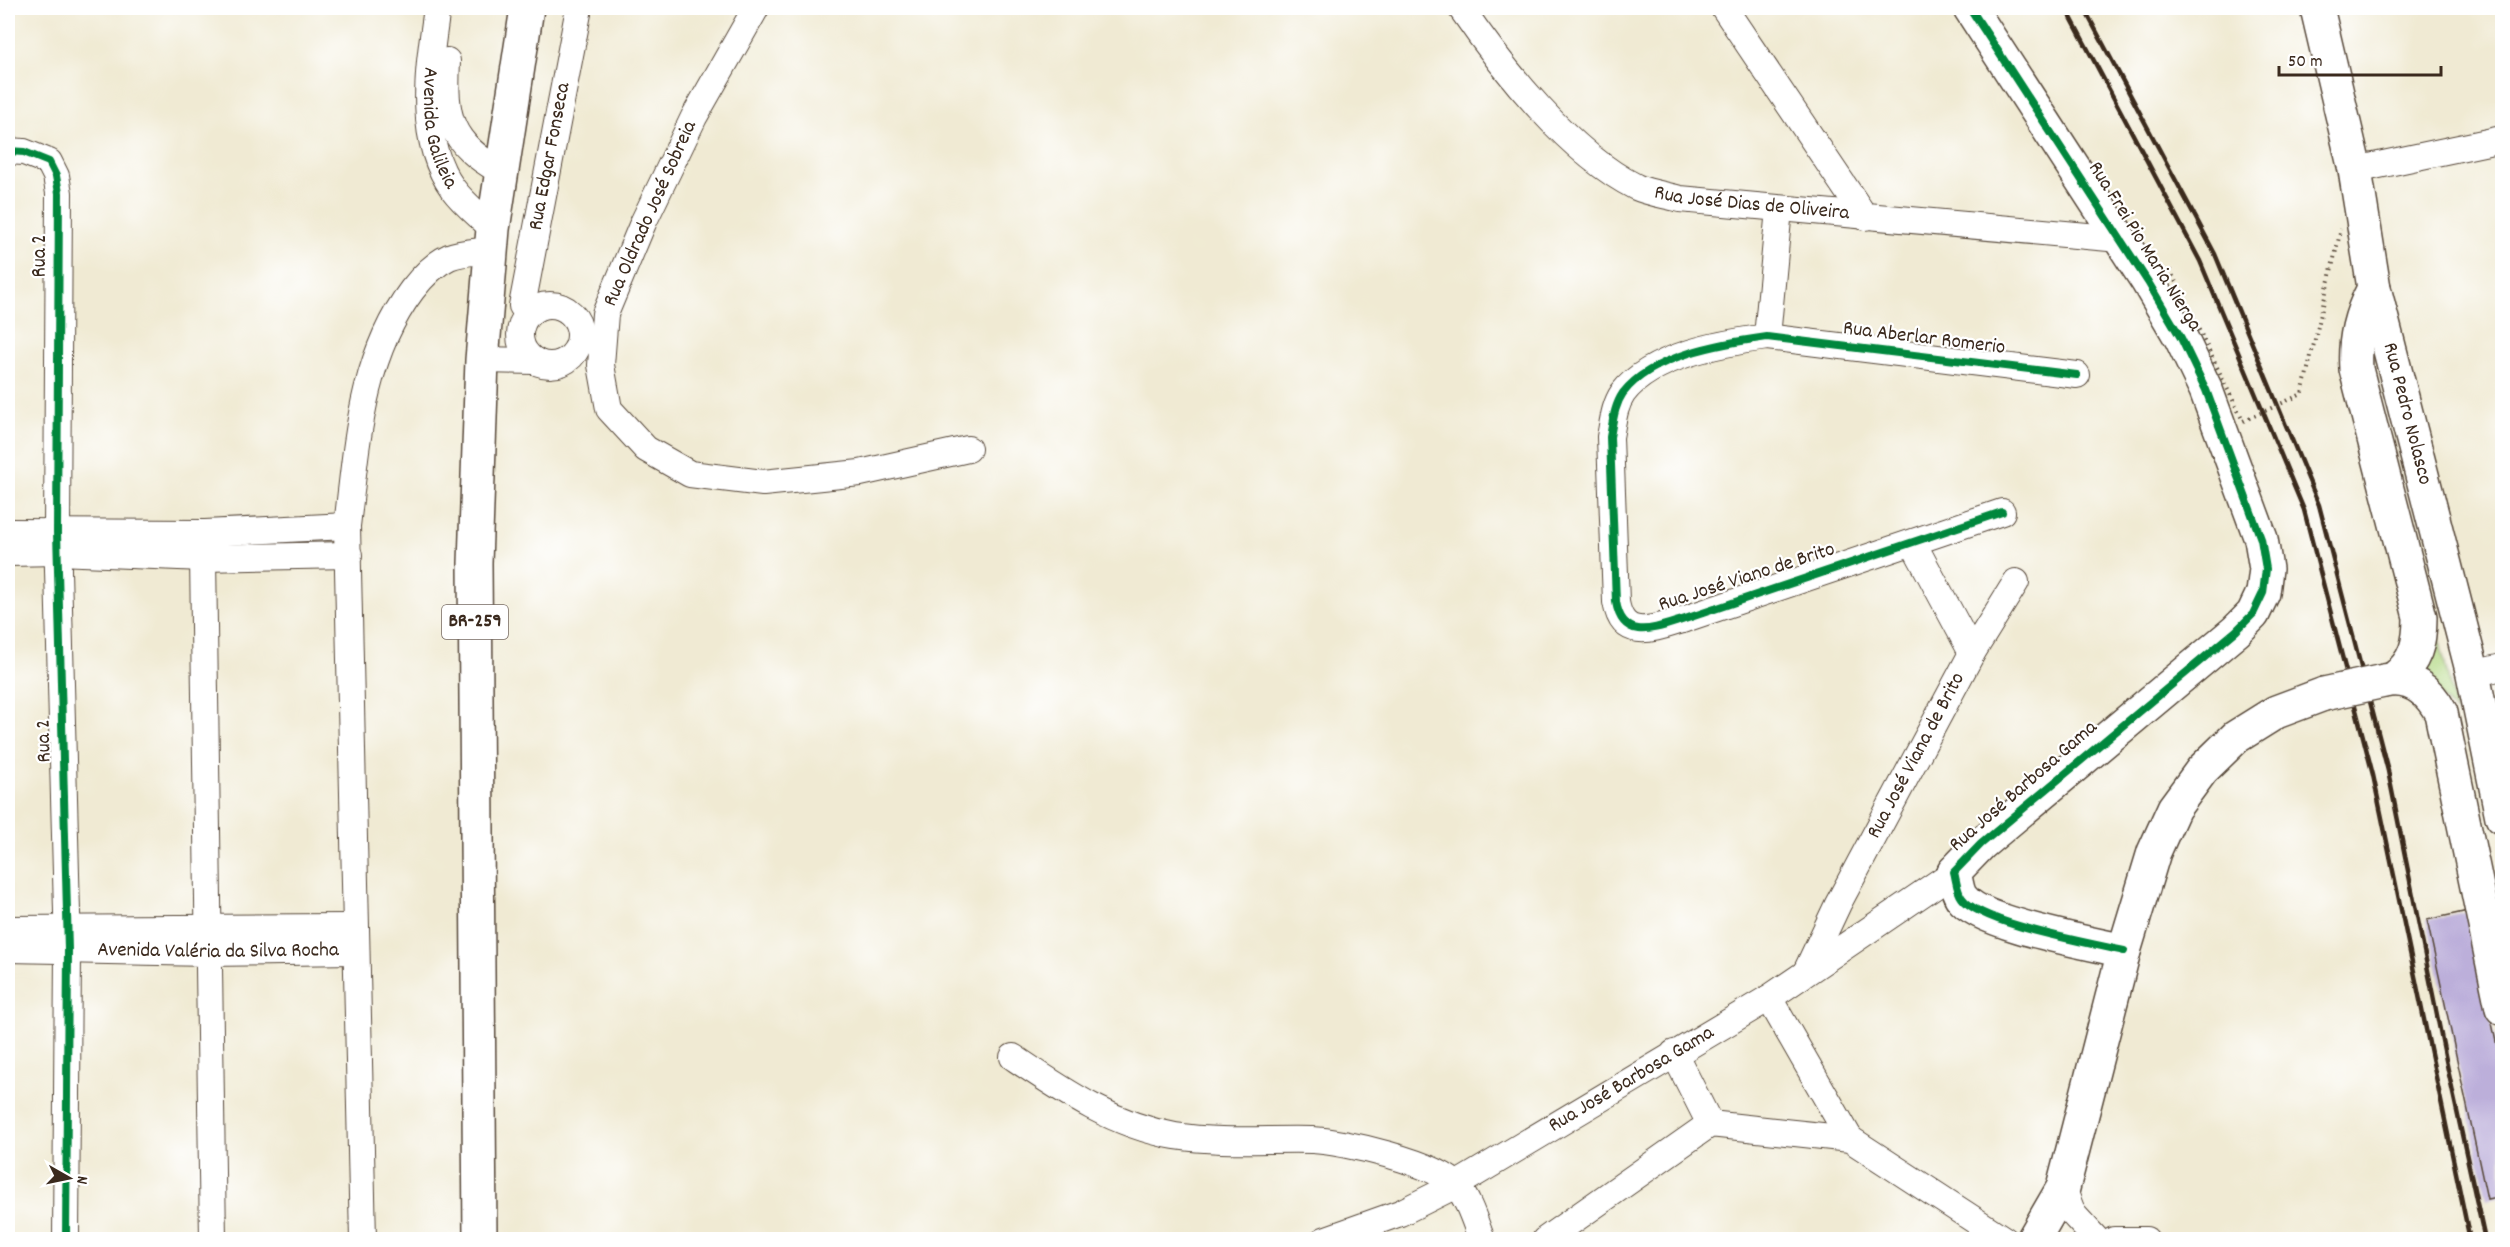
<svg xmlns="http://www.w3.org/2000/svg" width="2510" height="1247" font-family="Dekko,sans-serif">
<style>
.green{fill:#b1d781;stroke:#768050;stroke-width:1.5}
.building{fill:#bcafda}
.lines{fill:none;stroke-linecap:round;stroke-linejoin:round}
.street-casing{stroke:#564739;stroke-width:28}
.secondary-casing{stroke:#564739;stroke-width:36}
.highway-casing{stroke:#564739;stroke-width:36}
.street{stroke:#fff;stroke-width:26}
.secondary{stroke:#fff;stroke-width:33}
.highway{stroke:#fff;stroke-width:33}
.rail{stroke:#3b2a1e;stroke-width:4.5}
.secondary-bridge-casing{stroke:#564739;stroke-width:36;stroke-linecap:butt}
.path-bridge{stroke:#564739;stroke-width:4;stroke-dasharray:1.5 4.5;stroke-linecap:butt}
.secondary-bridge{stroke:#fff;stroke-width:33}
.cycleway-casing{stroke:#fff;stroke-width:11}
.cycleway{stroke:#00873e;stroke-width:8}
.labels{text-anchor:middle;dominant-baseline:central;stroke-width:4.5;stroke-linejoin:round;paint-order:stroke}
.shield{fill:#fff;stroke:#766a62;stroke-width:1.5}
.shield-label{font-size:20px;font-weight:bold;fill:#3b2a1e}
.street-label{font-size:21px;fill:#3b2a1e;stroke:#fff}
</style>
<rect width="100%" height="100%" fill="#fff"/>
<filter id="ink" filterUnits="userSpaceOnUse"><feTurbulence type="fractalNoise" baseFrequency=".0167" numOctaves="2"/><feDisplacementMap in="SourceGraphic" scale="12" xChannelSelector="R" yChannelSelector="G"/><feConvolveMatrix kernelMatrix="1 2 1 2 8 2 1 2 1" color-interpolation-filters="sRGB"/></filter>
<filter id="wash" filterUnits="userSpaceOnUse"><feTurbulence type="fractalNoise" baseFrequency=".008" numOctaves="4" result="noise"/><feDisplacementMap in="SourceGraphic" scale="24" xChannelSelector="R" yChannelSelector="G"/><feGaussianBlur stdDeviation="1.35" result="paint"/><feColorMatrix in="noise" values="0 0 0 0 0 0 0 0 0 0 0 0 0 0 0 0 0 1.4 0 .05"/><feComposite in="paint" operator="in"/></filter>
<g filter="url(#wash)">
<rect width="100%" height="100%" fill="#f0ead3"/>
<polygon class="green" points="2434,616 2456,713 2417,672"/>
<g id="blocks">
<polygon class="building" points="2468,911 2502,1070 2502,1196 2487,1199 2427,920"/>
</g>
</g>
<g filter="url(#ink)">
<use href="#blocks" fill-opacity="0" stroke="#564739" stroke-width="1.5"/>
<g class="lines">
<g class="street-casing">
<g id="street">
<path id="s1" d="M 437,8 C 429,65 416,138 453,189 C 464,204 480,216 493,229"/>
<polyline points="756,8 694,117 643,223 605,314 601,365 609,409 646,449 690,474 763,483 860,473 968,449"/>
<path id="s2" d="M 1461,8 C 1502,68 1570,154 1636,187 C 1649,193 1666,195 1680,199 L 2120,239"/>
<polyline points="1724,8 1865,217"/>
<path d="M 447,61 C 444,118 449,142 500,171"/>
<polyline points="8,151 24,152 49,162 56,176 59,193 57,532 68,950 66,1240"/>
<polyline points="2355,170 2502,139"/>
<circle cx="550" cy="335" r="30"/>
<path id="s3" d="M 522,306 L 579,8"/>
<polyline points="1767,337 1779,209"/>
<polyline points="482,360 535,361"/>
<path d="M 2002,512 L 1685,619 C 1655,628 1623,643 1616,602 L 1610,437 C 1613,422 1614,406 1623,393 C 1652,355 1723,343 1767,337 L 2077,375"/>
<polyline points="8,532 205,533 347,526"/>
<polyline points="205,533 203,558 213,1240"/>
<polyline points="8,553 58,552 203,558 349,555"/>
<polyline points="1972,653 2016,582"/>
<polyline points="2473,674 2502,667"/>
<polyline points="8,929 354,927"/>
<path id="s4" d="M 8,949 L 208,953 L 356,951"/>
<path id="s5" d="M 1806,972 L 1838,904 L 1972,653 L 1913,543"/>
<polyline points="1769,998 1850,1139"/>
<polyline points="1674,1053 1710,1124"/>
<path d="M 1013,1057 C 1065,1092 1113,1125 1175,1136 C 1220,1143 1266,1139 1312,1140 C 1342,1141 1438,1163 1457,1186 C 1469,1201 1475,1222 1482,1240"/>
<polyline points="2063,1188 2073,1214 2097,1240"/>
<path d="M 363,1240 L 347,526 C 357,444 361,358 412,290 C 422,277 434,264 449,257 C 461,252 477,252 490,250"/>
<path id="s6" d="M 1324,1240 L 1400,1213 L 1456,1185 L 1769,998 L 1954,872"/>
<polyline points="1545,1240 1710,1124 1850,1139 2005,1240"/>
<polyline points="2114,1240 2146,1240"/>
</g>
</g>
<g class="secondary-casing">
<g id="secondary">
<path d="M 1970,8 L 2148,282 L 2181,338 L 2206,390 L 2261,539 L 2266,569 L 2263,593 L 2253,614 L 2236,631 L 1981,844 L 1954,872 C 1956,879 1957,892 1962,898 C 1980,924 2091,943 2124,951"/>
<path id="s7" d="M 2317,8 L 2355,170 L 2374,288 L 2473,674 L 2502,817"/>
<path d="M 2374,288 C 2360,315 2354,339 2356,369 L 2420,617 C 2420,643 2416,661 2395,678"/>
<path d="M 2384,681 C 2410,675 2429,690 2441,713 L 2502,1008"/>
<polyline points="2033,1240 2063,1188 2124,951 2154,852 2174,808 2202,770 2236,737 2276,712 2324,694"/>
</g>
</g>
<g class="highway-casing">
<polyline id="highway" points="480,1240 475,563 482,360 493,229 527,8"/>
</g>
<use href="#street" class="street"/>
<use href="#secondary" class="secondary"/>
<use href="#highway" class="highway"/>
<g class="rail">
<polyline points="2066,8 2200,261 2304,510 2373,775 2470,1240"/>
<polyline points="2084,8 2215,254 2319,505 2388,771 2448,1070 2485,1240"/>
</g>
<g class="secondary-bridge-casing">
<polyline id="secondary-bridge" points="2324,694 2384,681"/>
</g>
<polyline class="path-bridge" points="2170,270 2243,421 2302,394 2341,229"/>
<use href="#secondary-bridge" class="secondary-bridge"/>
<g class="cycleway-casing">
<g id="cycleway">
<path d="M 1970,8 L 2148,282 L 2181,338 L 2206,390 L 2261,539 L 2266,569 L 2263,593 L 2253,614 L 2236,631 L 1981,844 L 1954,872 C 1956,879 1957,892 1962,898 C 1980,924 2091,943 2124,951"/>
<polyline points="8,151 24,152 49,162 56,176 59,193 57,532 68,950 66,1240"/>
<path d="M 2002,512 L 1685,619 C 1655,628 1623,643 1616,602 L 1610,437 C 1613,422 1614,406 1623,393 C 1652,355 1723,343 1767,337 L 2077,375"/>
</g>
</g>
<use href="#cycleway" class="cycleway"/>
</g>
</g>
<g class="labels">
<rect class="shield" x="442" y="605" width="66" height="34" rx="4.5"/>
<g class="shield-label">
<text x="475" y="622">BR-259</text>
</g>
<g class="street-label">
<text stroke="none"><textPath href="#s1" startOffset="122">Avenida Galileia</textPath></text>
<text stroke="none"><textPath href="#s3" startOffset="152">Rua Edgar Fonseca</textPath></text>
<text stroke="none"><textPath href="#s2" startOffset="370">Rua José Dias de Oliveira</textPath></text>
<text transform="translate(651 214) rotate(-66)">Rua Oldrado José Sobreia</text>
<text transform="translate(2144 247) rotate(58)">Rua Frei Pio Maria Nierga</text>
<text transform="translate(41 256) rotate(-90)">Rua 2</text>
<text transform="translate(1924 339) rotate(7)">Rua Aberlar Romerio</text>
<text stroke="none"><textPath href="#s7" startOffset="416">Rua Pedro Nolasco</textPath></text>
<text transform="translate(1747 578) rotate(-18)">Rua José Viano de Brito</text>
<text transform="translate(45 741) rotate(-91)">Rua 2</text>
<text stroke="none"><textPath href="#s5" startOffset="243">Rua José Viana de Brito</textPath></text>
<text transform="translate(2024 787) rotate(-41)">Rua José Barbosa Gama</text>
<text stroke="none"><textPath href="#s4" startOffset="210">Avenida Valéria da Silva Rocha</textPath></text>
<text stroke="none"><textPath href="#s6" startOffset="348">Rua José Barbosa Gama</textPath></text>
</g>
</g>
<rect width="2510" height="1247" fill="none" stroke="#fff" stroke-width="30"/>
<g transform="translate(69 1178) rotate(99)" stroke="#ffffff" stroke-width="4.5" paint-order="stroke">
<path d="M0-4.5L10 22L0 15L-10 22Z" fill="#3b2a1e"/>
<text y="-9" font-size="16" font-weight="bold" text-anchor="middle" fill="#3b2a1e">N</text>
</g>
<path d="M2279 66v9h162v-9" fill="none" stroke="#3b2a1e" stroke-width="3"/>
<text x="2288" y="66" font-size="18" fill="#3b2a1e" stroke="#ffffff" stroke-width="4.5" paint-order="stroke">50 m</text>
</svg>
